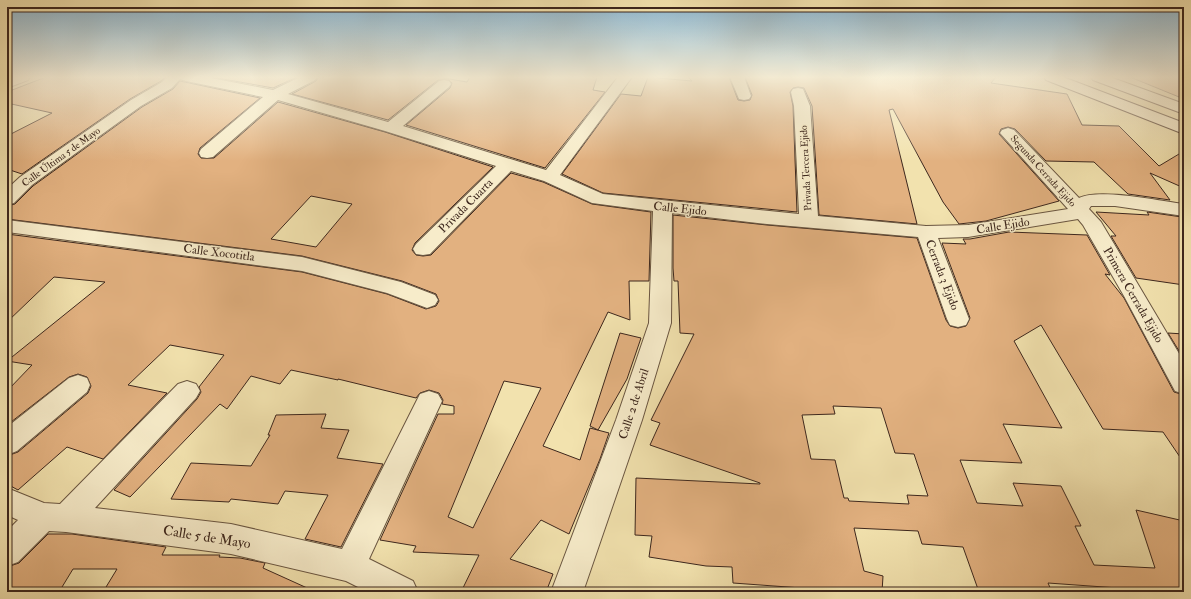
<svg xmlns="http://www.w3.org/2000/svg" width="1191" height="599" font-family="'IM FELL Double Pica',serif">
<style>
.building{fill:#e2b180;stroke:#3d271d;fill-rule:evenodd}
.lines{fill:none;stroke-linecap:round;stroke-linejoin:round}
.minor-casing{stroke:#6a5641;stroke-width:2}
.secondary-casing{stroke:#3d271d;stroke-width:2}
.minor{fill:#f7ecca;fill-rule:evenodd}
.secondary{fill:#f7ecca;fill-rule:evenodd}
.labels{text-anchor:middle;dominant-baseline:central;stroke-width:3;stroke-linejoin:round;paint-order:stroke}
.far-street-label{font-size:10px;fill:#3d271d;stroke:#f7ecca}
.street-label{font-size:12px;fill:#3d271d;stroke:#f7ecca}
.near-street-label{font-size:14px;fill:#3d271d;stroke:#f7ecca}
</style>
<rect width="100%" height="100%" fill="#f2e2ae"/>
<filter id="stains"><feTurbulence type="fractalNoise" baseFrequency=".005" numOctaves="4"/><feColorMatrix values="0 0 0 0 .2 0 0 0 0 .09 0 0 0 0 .02 0 0 0 .5 -.17"/></filter>
<radialGradient id="worn" r=".72"><stop offset=".6" stop-color="#630" stop-opacity="0"/><stop offset="1" stop-color="#630" stop-opacity=".3"/></radialGradient>
<g class="building">
<polygon points="46,77 165,77 161,81 130,99 22,174 7,169 7,136 52,113 7,103 7,92"/>
<polygon points="212,77 297,77 273,88"/>
<polygon points="318,77 438,77 467,82 470,77 597,77 593,90 605,92 545,168 406,125 450,88 452,83 449,80 438,80 388,120 292,94 316,81"/>
<polygon points="648,77 692,81 688,77 729,77 738,100 744,101 750,100 752,95 745,77 996,77 991,83 1067,94 1082,125 1119,126 1159,166 1184,151 1184,188 1150,173 1170,200 1128,194 1094,162 1046,161 1015,129 1008,127 1001,129 999,134 1059,201 986,221 959,224 943,202 893,109 889,110 917,224 819,215 812,106 804,88 798,87 793,88 790,92 793,106 797,212 603,193 562,174 621,94 641,96"/>
<polygon points="1130,77 1184,77 1184,99"/>
<path d="M 180,81 L 260,98 L 200,148 L 198,154 L 201,158 L 214,158 L 278,102 L 385,132 L 493,167 L 415,243 L 412,250 L 416,255 L 423,256 L 431,255 L 511,173 L 543,182 L 592,204 L 651,212 L 649,281 L 629,281 L 630,320 L 608,312 L 543,446 L 580,460 L 590,428 L 609,433 L 600,459 L 569,534 L 541,520 L 510,559 L 553,574 L 546,592 L 461,592 L 479,555 L 413,552 L 416,546 L 380,540 L 438,414 L 454,414 L 454,406 L 442,404 L 443,400 L 439,393 L 429,390 L 420,393 L 416,398 L 338,379 L 338,380 L 291,370 L 280,384 L 251,376 L 227,409 L 220,404 L 130,497 L 114,490 L 197,399 L 201,392 L 199,387 L 224,355 L 170,345 L 128,385 L 167,393 L 103,459 L 67,447 L 18,490 L 7,484 L 7,456 L 18,452 L 88,393 L 91,386 L 87,377 L 78,374 L 69,377 L 11,422 L 7,420 L 7,391 L 32,365 L 7,361 L 105,282 L 54,277 L 7,322 L 7,234 L 302,272 L 387,294 L 426,309 L 436,306 L 439,301 L 436,294 L 402,281 L 302,256 L 7,219 L 7,206 L 15,204 L 33,186 L 142,107 L 173,89 ZM 311,196 L 352,204 L 316,247 L 271,239 ZM 504,381 L 541,388 L 473,528 L 448,517 Z"/>
<polygon points="1096,212 1149,215 1147,212 1182,217 1184,221 1184,285 1136,278 1111,236 1116,236"/>
<path d="M 673,215 L 767,225 L 917,238 L 946,320 L 950,326 L 958,328 L 966,326 L 970,318 L 942,243 L 966,244 L 963,239 L 970,239 L 1009,232 L 1087,235 L 1110,275 L 1105,274 L 1124,298 L 1174,392 L 1184,395 L 1184,463 L 1163,432 L 1103,429 L 1041,325 L 1014,341 L 1062,428 L 1003,424 L 1022,463 L 960,460 L 977,503 L 1023,506 L 1013,483 L 1061,486 L 1081,526 L 1075,526 L 1094,565 L 1155,568 L 1136,510 L 1184,521 L 1184,592 L 1120,592 L 1118,588 L 1048,583 L 1052,592 L 979,592 L 963,547 L 922,544 L 918,531 L 854,528 L 864,571 L 883,576 L 882,592 L 814,592 L 815,589 L 733,583 L 732,567 L 706,566 L 649,557 L 652,536 L 635,535 L 636,478 L 760,484 L 760,483 L 650,445 L 660,423 L 651,420 L 694,334 L 680,333 L 678,281 L 674,281 L 673,268 ZM 833,406 L 881,408 L 895,453 L 914,454 L 928,496 L 907,495 L 909,504 L 849,501 L 848,498 L 844,498 L 835,460 L 811,459 L 802,415 L 835,414 Z"/>
<polygon points="620,333 641,338 627,379 598,430 590,426"/>
<polygon points="1168,333 1184,334 1184,359"/>
<polygon points="326,414 321,428 349,430 337,458 383,464 341,547 305,539 328,495 285,491 278,504 231,499 229,502 171,499 191,463 251,466 270,435 268,435 276,415"/>
<polygon points="48,534 72,534 166,547 162,555 220,555 219,557 240,558 265,563 263,568 316,592 103,592 117,569 73,569 59,592 7,592 7,567 19,563"/>
</g>
<g class="lines">
<g class="minor-casing">
<g id="minor">
<polygon points="12,77 30,77 28,80 7,88 7,79"/>
<path d="M 167,77 L 206,77 L 273,90 L 300,77 L 317,77 L 315,80 L 288,94 L 388,122 L 439,81 L 444,80 L 449,81 L 451,84 L 449,87 L 403,126 L 546,170 L 618,77 L 632,77 L 560,175 L 603,194 L 799,214 L 794,106 L 791,92 L 793,89 L 798,88 L 803,89 L 810,106 L 818,216 L 926,226 L 968,225 L 1068,209 L 1000,133 L 1002,130 L 1008,128 L 1014,130 L 1079,198 C 1100,188 1159,201 1184,204 L 1184,216 L 1115,206 L 1091,206 L 1089,209 L 1101,222 L 1184,362 L 1184,394 L 1175,391 L 1124,296 L 1083,225 L 1078,219 L 968,237 L 938,238 L 969,319 L 966,325 L 958,327 L 950,325 L 947,319 L 918,237 L 767,224 L 672,213 L 671,323 L 642,420 L 583,592 L 551,592 L 616,420 L 649,323 L 653,211 L 592,203 L 544,181 L 511,171 L 430,254 L 423,255 L 416,254 L 413,249 L 416,244 L 496,166 L 385,131 L 278,100 L 213,157 L 207,158 L 201,157 L 199,153 L 201,149 L 263,97 L 186,81 L 180,79 L 172,88 L 141,106 L 32,185 L 14,203 L 7,205 L 7,189 L 20,177 L 131,100 L 162,82 Z"/>
<polygon points="730,77 744,77 751,96 749,99 744,100 739,99"/>
<polygon points="7,220 302,257 401,282 435,295 438,300 435,305 427,308 387,293 302,271 7,232"/>
<polygon points="78,375 87,378 90,385 87,392 17,451 7,455 7,427 69,378"/>
<polygon points="187,381 196,384 200,391 196,398 95,508 231,524 342,549 420,394 429,391 438,394 442,401 369,559 413,581 418,592 368,592 346,581 231,554 66,532 49,531 18,562 7,566 7,531 18,520 7,515 7,488 44,503 60,504 178,384"/>
</g>
</g>
<g class="secondary-casing">
<g id="secondary">
<polygon points="1044,77 1063,77 1184,123 1184,134 1046,80"/>
<polygon points="1091,77 1110,77 1184,104 1184,114 1093,80"/>
</g>
</g>
<use href="#minor" class="minor"/>
<use href="#secondary" class="secondary"/>
</g>
<linearGradient id="sky" x2="0" y2="1"><stop stop-color="#8ab7d3"/><stop offset="0.48" stop-color="#f9f2db"/><stop offset="1" stop-color="#f9f2db" stop-opacity="0"/></linearGradient>
<rect width="1191" height="161" fill="url(#sky)"/>
<g class="labels">
<g class="far-street-label">
<text transform="translate(61 157) rotate(-36)">Calle Última 5 de Mayo</text>
<text transform="translate(806 168) rotate(-93)">Privada Tercera Ejido</text>
<text transform="translate(1043 171) rotate(48)">Segunda Cerrada Ejido</text>
</g>
<g class="street-label">
<text transform="translate(466 206) rotate(-45)">Privada Cuarta</text>
<text transform="translate(680 209) rotate(6)">Calle Ejido</text>
<text transform="translate(1003 226) rotate(-9)">Calle Ejido</text>
<text transform="translate(219 253) rotate(7)">Calle Xocotitla</text>
<text transform="translate(942 275) rotate(69)">Cerrada 3 Ejido</text>
<text transform="translate(1133 295) rotate(60)">Primera Cerrada Ejido</text>
<text transform="translate(634 404) rotate(-72)">Calle 2 de Abril</text>
</g>
<g class="near-street-label">
<text transform="translate(207 537) rotate(9)">Calle 5 de Mayo</text>
</g>
</g>
<rect width="1191" height="599" fill="none" stroke="#f2e2ae" stroke-width="24"/>
<rect x="8" y="8" width="1175" height="583" fill="none" stroke="#3d271d" stroke-width="2"/>
<rect x="12" y="12" width="1167" height="575" fill="none" stroke="#3d271d"/>
<rect width="100%" height="100%" filter="url(#stains)"/>
<rect width="100%" height="100%" fill="url(#worn)"/>
</svg>
